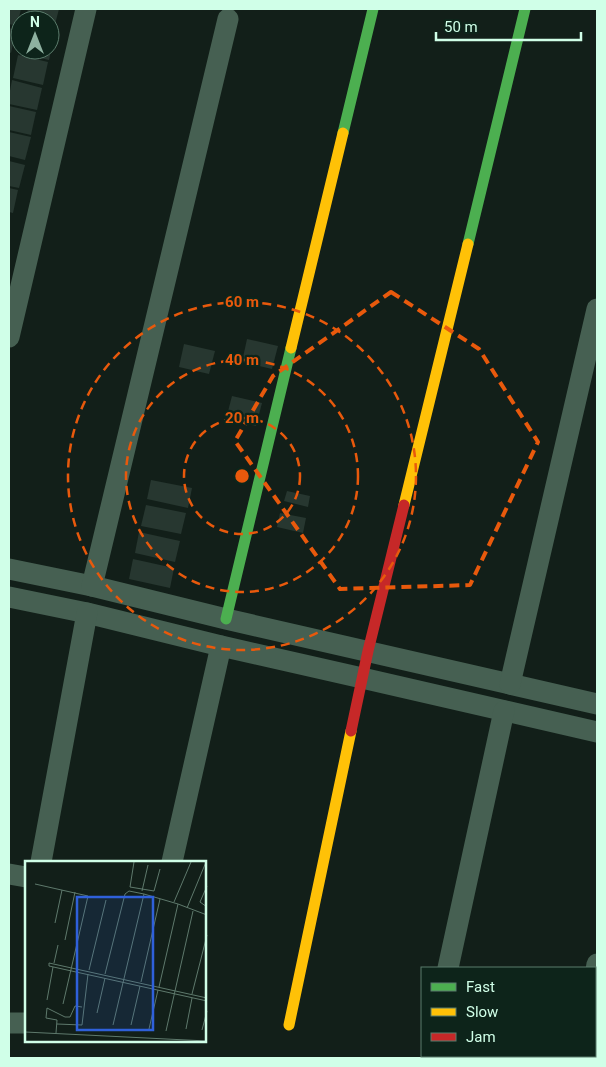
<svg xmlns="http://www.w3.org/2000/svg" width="606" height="1067" font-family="Roboto,sans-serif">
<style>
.building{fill:#273730}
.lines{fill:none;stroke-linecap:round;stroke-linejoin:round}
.street{stroke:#466052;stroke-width:21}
.fast{stroke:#4caf50;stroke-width:11}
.slow{stroke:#ffc107;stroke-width:11}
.jam{stroke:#c62828;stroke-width:11}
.marked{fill:none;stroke:#e8590c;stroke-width:4;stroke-dasharray:10 6;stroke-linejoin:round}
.ring{fill:none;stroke:#e8590c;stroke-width:2.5;stroke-dasharray:9 6}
.inset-road{fill:none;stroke:#5e796c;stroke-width:1}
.view{fill:#2f60da;fill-opacity:0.15;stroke:#2f60da;stroke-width:2.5}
.inset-edge{fill:none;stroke:#d0ffe8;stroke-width:2.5}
.centre{fill:#e8590c;stroke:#0d241a;stroke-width:2.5}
.ring-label{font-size:15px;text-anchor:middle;font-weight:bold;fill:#e8590c;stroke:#0d241a;stroke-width:4.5;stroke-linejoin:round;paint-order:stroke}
</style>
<rect width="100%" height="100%" fill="#121f19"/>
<g class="building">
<polygon points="9,9 21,9 17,26 9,24"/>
<polygon points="28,9 59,9 53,32 50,32 50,20 25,20"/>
<polygon points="9,28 16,30 11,53 9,52"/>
<polygon points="50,35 54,36 49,60 19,53 20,50 50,50"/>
<polygon points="18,55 48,62 43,85 13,78"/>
<polygon points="12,80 42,88 37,110 9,104 9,96"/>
<polygon points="9,106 36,112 31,135 9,130"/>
<polygon points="9,132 31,137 25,160 9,156"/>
<polygon points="9,161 25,165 19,188 9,186"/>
<polygon points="9,188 18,190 13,213 9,212"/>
<polygon points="247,339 278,346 272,369 242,362"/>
<polygon points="184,344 215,351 209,374 179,367"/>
<polygon points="232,396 262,403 256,426 226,419"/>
<polygon points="151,480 192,488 188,508 147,499"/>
<polygon points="287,491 310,496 308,507 284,501"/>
<polygon points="146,505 186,513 181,534 141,526"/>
<polygon points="280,513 306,518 303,533 277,527"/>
<polygon points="139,532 180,541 175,562 135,553"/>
<polygon points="133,559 174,568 170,588 129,579"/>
</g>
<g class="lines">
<g class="street">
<polyline points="9,337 86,9"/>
<polyline points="9,569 92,586 226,619 597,704"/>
<polyline points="92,586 228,19"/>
<polyline points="9,597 87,613 221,646 362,678 597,732"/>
<polyline points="510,684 597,309"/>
<polyline points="41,862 87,613"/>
<polyline points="172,862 221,646"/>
<polyline points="9,874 26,877"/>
<polyline points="448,968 504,711"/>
<polyline points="595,976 597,964"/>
<polyline points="9,1023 26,1023"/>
<polyline points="577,1058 577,1056"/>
</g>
<g class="fast">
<polyline points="343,133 373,9"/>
<polyline points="468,244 525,9"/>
<polyline points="226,619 291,348"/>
</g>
<g class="slow">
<polyline points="291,348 343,133"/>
<polyline points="404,505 468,244"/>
<polyline points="289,1025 351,731"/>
</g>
<polyline class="jam" points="351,731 368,651 404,505"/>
</g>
<path class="marked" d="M 391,292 L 479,349 L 538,442 L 470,585 L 340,589 L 235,441 L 273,376 Z"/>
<g class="ring">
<circle cx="242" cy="476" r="58"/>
<circle cx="242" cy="476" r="116"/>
<circle cx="242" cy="476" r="174"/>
</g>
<g transform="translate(25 861)">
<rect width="181" height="181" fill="#121f19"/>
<path class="inset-road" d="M 109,1 L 105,26 L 129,30 L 135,8M 10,23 L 63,35 L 38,143M 182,25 L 175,41 L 182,46M 117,30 L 123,4M 149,41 L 166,1M 153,43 L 182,54M 162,47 L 181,1M 30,62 L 37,29M 40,79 L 50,31M 24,102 L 24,105 L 182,140M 24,102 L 182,137M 29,102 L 33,84M 64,109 L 81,39M 80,113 L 100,33 L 104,30 L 119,33 L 153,43 L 134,126M 116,121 L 135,38M 167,133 L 182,74M 22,139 L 28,106M 72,152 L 80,117M 32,163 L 57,164 L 63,113M 88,164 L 119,33M 106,164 L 115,125M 124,168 L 133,129M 161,168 L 167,137M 177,169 L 182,150M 141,170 L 168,50M 0,171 L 182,180M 31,172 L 32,159 L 21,157 L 22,147 L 40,156 L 45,156 L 50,145 L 57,146"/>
<path class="view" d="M 52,36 L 128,36 L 128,169 L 52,169 Z"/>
<rect width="181" height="181" class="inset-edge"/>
</g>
<circle cx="242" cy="476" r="8" class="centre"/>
<g class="ring-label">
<text x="242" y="307">60 m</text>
<text x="242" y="365">40 m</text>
<text x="242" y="423">20 m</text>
</g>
<rect width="606" height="1067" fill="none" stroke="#d0ffe8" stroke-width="20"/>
<rect x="421" y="967" width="175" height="90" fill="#0d241a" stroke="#5b7c6c"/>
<rect x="431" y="983" width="25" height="8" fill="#4caf50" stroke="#5b7c6c"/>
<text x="466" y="992" font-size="15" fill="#d0ffe8">Fast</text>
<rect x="431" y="1008" width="25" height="8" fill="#ffc107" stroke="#5b7c6c"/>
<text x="466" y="1017" font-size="15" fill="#d0ffe8">Slow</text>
<rect x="431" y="1033" width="25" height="8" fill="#c62828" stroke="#5b7c6c"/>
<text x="466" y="1042" font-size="15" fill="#d0ffe8">Jam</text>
<g transform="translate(35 35)"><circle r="24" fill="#0d241a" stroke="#5b7c6c"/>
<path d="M0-4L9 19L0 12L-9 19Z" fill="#8eb1a0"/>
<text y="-8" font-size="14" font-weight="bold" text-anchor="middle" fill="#d0ffe8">N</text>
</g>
<path d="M436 32v8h145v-8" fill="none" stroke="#d0ffe8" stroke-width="2.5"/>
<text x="444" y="32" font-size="15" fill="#d0ffe8" stroke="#0d241a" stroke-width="4" paint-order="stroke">50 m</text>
</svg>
